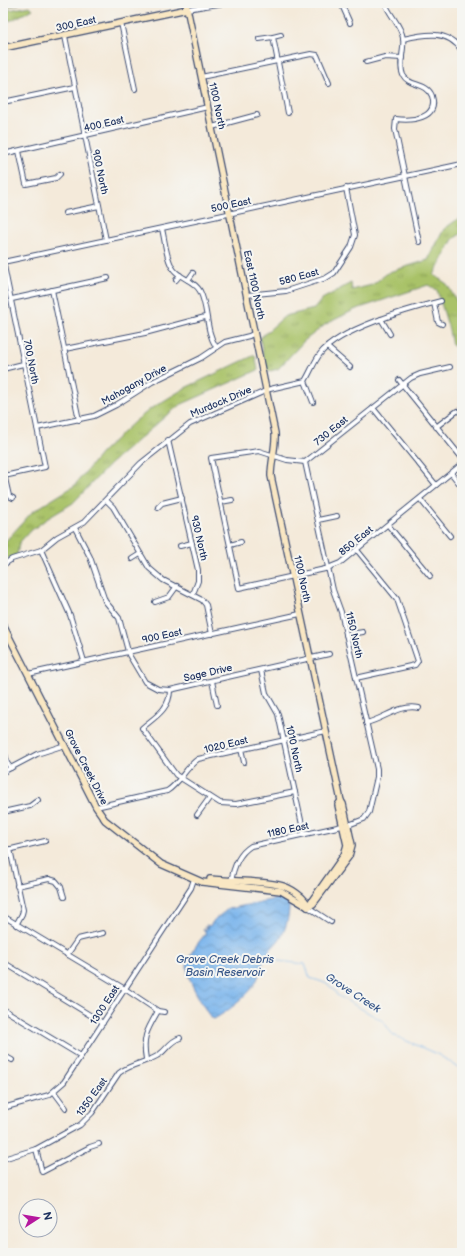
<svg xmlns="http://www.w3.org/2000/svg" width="465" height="1256" font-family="'Balsamiq Sans',sans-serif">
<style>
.grass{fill:url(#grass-tufts);stroke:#627862}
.water{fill:url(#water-waves);stroke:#4b72a5}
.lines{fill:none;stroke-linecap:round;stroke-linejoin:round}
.stream{stroke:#7bb5ec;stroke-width:1}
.street-casing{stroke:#3c4b71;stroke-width:6}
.secondary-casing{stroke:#3c4b71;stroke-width:8}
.street{stroke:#fff;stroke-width:4}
.secondary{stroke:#f9e7c3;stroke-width:5.5}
.labels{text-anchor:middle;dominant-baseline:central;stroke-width:4;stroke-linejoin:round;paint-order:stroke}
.street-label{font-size:10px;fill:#1b2f5e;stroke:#f6f6f2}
.water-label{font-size:11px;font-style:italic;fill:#385789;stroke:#f6f6f2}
</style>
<defs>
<pattern id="grass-tufts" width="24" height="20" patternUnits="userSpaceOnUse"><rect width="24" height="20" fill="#a9c267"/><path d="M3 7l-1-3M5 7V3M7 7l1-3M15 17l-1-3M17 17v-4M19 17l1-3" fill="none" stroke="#899e58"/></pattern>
<pattern id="water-waves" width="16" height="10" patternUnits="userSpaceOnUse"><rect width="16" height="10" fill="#7bb5ec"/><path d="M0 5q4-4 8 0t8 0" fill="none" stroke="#6494c2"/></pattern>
</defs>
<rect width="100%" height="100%" fill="#f6f6f2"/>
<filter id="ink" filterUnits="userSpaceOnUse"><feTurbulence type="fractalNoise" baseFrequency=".025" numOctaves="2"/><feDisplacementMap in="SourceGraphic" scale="8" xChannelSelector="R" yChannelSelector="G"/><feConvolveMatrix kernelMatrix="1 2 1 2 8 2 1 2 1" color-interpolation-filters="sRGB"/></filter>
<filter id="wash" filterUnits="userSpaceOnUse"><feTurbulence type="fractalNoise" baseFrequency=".012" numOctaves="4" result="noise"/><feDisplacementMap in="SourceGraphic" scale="16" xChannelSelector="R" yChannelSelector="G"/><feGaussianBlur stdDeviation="0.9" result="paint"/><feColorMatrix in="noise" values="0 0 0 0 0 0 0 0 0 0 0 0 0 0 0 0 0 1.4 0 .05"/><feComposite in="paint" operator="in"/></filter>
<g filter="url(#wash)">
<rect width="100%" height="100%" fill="#f4eada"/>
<g class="grass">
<polygon points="3,3 19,4 8,7 9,10 30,6 33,9 12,20 3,21"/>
<polygon points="458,219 462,219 462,233 453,239 434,275 447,284 457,302 462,306 462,351 452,345 448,326 437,290 428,285 354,310 326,324 304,341 278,369 266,372 260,338 285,316 314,309 322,299 351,283 352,290 372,285 389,272 428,260 444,229"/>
<polygon points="255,355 258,370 180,405 167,415 110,464 73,503 45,520 28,533 19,543 17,555 3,560 3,544 32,512 74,486 101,453 134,422 152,408 185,388"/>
</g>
<path class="water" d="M 280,898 L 289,905 C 289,917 286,930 279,940 C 275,945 270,949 267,954 C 262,962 261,971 257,980 C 251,994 227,1012 214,1019 L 210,1017 C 203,1005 186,979 187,965 C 189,953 199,942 206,933 L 203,929 L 207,930 L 204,927 L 208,928 L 206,925 L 210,926 L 214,920 L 228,909 Z"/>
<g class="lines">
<path class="stream" d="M 268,953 L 278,961 L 305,964 L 310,978 C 322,982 331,983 337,995 L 383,1021 L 393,1035 L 439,1055 L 462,1070"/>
</g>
</g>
<g filter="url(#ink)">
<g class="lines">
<g class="street-casing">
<g id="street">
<polyline points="341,3 350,23"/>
<path d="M 385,3 C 390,16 401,25 403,38 C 405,50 398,63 403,75 C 409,87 427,82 432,96 C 439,119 411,121 396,119 L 395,129 L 419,242"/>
<polyline points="187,9 224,3"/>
<polyline points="121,23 135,89"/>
<polyline points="281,35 273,37 288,113"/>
<polyline points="65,36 106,240"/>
<polyline points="259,39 273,37"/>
<path d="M 403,39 C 425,34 448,29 462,51"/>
<polyline points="366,62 385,57 402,58"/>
<polyline points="201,77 311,54 317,55 329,83"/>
<polyline points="3,102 75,87"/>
<polyline points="212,127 257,115"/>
<polyline points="19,151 26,184 56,178 60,174"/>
<polyline points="3,154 208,107"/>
<polyline points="65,213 99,206"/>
<path d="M 162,229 C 165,240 166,260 174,270 C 181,279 194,280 200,291 C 209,309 205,330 216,347"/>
<polyline points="3,261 45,467 4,476"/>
<polyline points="3,262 462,164"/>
<polyline points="176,280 180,275"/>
<polyline points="188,280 193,273"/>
<polyline points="52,290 79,420"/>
<polyline points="247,295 286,291 326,278 334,273 351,247 355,235 346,188"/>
<polyline points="12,299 108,278"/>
<polyline points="434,303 438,322 442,324"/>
<polyline points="381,319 390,334"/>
<polyline points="327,347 350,367"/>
<polyline points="65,349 145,333 205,317"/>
<polyline points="450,367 420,374 411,378 305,462 287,460 259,451 211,458 239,588 325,569 340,563 462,464"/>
<polyline points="3,369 23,364"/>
<polyline points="399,380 462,458"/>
<polyline points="305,381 313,402"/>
<polyline points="373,408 436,485"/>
<polyline points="436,427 457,411"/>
<polyline points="37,428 94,416 116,405 152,382 201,358 225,342 249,336 255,333"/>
<polyline points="168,440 198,570 198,581 193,594"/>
<polyline points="3,470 9,496 13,498"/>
<polyline points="451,473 462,487"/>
<polyline points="420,499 450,536"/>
<polyline points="106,500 113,507 149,568 163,580 202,600 206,605 212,634"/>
<polyline points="221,502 232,500"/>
<polyline points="158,507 162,503 182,498"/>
<polyline points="318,520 337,516"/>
<polyline points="388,525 430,576"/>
<polyline points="75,528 90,557 105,601 119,618 129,655 145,682 158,689 170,690 329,654"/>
<polyline points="230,545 241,542"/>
<polyline points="180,546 192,543"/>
<polyline points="41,550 70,615 84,661"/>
<polyline points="132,559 140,554"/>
<path d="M 3,565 L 12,559 L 41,550 L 57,537 L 84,522 L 141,463 L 190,424 L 270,389 L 305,381 C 310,373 314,362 320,354 C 339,329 409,309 441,301"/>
<polyline points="155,602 169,597 177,586"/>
<polyline points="346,635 363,632"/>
<polyline points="261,670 266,693 278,714 304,834"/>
<polyline points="28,674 300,614"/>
<polyline points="356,678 415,665 418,661 397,599 357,550"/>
<polyline points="212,681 217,705"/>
<path d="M 170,690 C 170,709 155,717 142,728 L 176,775 L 220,803 L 236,804 L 295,792"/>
<path d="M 366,723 C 384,719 399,704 419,708"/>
<polyline points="3,745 7,763 11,768"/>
<polyline points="241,749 244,762"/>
<polyline points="3,772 37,754 65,745"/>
<path d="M 96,807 L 167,791 C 180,783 185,768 198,759 L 326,731"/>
<polyline points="3,812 30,806 38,800"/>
<polyline points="197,815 210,797"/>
<polyline points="10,849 23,910 22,914 16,925"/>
<polyline points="3,851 45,841"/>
<path d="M 231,883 C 233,868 238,854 251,846 L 351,824 L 364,819 L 369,812 L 377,777 L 377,769 L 341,612 L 333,590 L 305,462"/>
<polyline points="17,886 49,879 56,881 61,887 64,897"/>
<polyline points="308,907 331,922"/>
<polyline points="3,916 125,989 158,1011 164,1012"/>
<polyline points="67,955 78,939 103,933"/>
<polyline points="3,962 103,1023"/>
<polyline points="3,1009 81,1056"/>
<polyline points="3,1055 12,1060"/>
<path d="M 146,1059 C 142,1037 147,1030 158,1011"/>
<polyline points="54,1092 66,1108"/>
<polyline points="3,1108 49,1095 64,1082 191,888 194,879"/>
<polyline points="36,1149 42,1172 90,1147 99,1144"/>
<path d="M 3,1159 L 36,1149 L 80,1125 L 92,1113 L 119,1073 C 131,1063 150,1062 160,1054 C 167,1049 170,1041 180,1038"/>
<polyline points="3,1194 4,1197"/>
</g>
</g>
<g class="secondary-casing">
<g id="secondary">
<path d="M 186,3 L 275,433 C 276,447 271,461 271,476 L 341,801 L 343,804 L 352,845 L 349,856 L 313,904 L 308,907"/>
<polyline points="3,48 187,9"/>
<polyline points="3,625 96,807 105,820 161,864 202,882 281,891 308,907"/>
<path d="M 210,879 C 232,882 257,880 279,885 C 289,887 306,897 308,907"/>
<polyline points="308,906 344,855 347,845 338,805 341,801"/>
</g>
</g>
<use href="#street" class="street"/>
<use href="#secondary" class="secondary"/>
</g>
</g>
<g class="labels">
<g class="street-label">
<text transform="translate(76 24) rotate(-12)">300 East</text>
<text transform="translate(217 106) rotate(78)">1100 North</text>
<text transform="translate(104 124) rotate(-13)">400 East</text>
<text transform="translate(100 172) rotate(78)">900 North</text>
<text transform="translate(231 205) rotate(-12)">500 East</text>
<text transform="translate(299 277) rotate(-15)">580 East</text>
<text transform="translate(254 285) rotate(78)">East 1100 North</text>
<text transform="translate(31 362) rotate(79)">700 North</text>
<text transform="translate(134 385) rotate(-29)">Mahogany Drive</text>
<text transform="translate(221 402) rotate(-23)">Murdock Drive</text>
<text transform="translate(331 431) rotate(-39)">730 East</text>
<text transform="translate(199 538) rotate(77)">930 North</text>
<text transform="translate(356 541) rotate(-39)">850 East</text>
<text transform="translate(302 579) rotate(78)">1100 North</text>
<text transform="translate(354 635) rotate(77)">1150 North</text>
<text transform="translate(162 636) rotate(-12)">900 East</text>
<text transform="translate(208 673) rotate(-13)">Sage Drive</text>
<text transform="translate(226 745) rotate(-13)">1020 East</text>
<text transform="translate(294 749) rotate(78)">1010 North</text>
<text transform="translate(86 767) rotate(63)">Grove Creek Drive</text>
<text transform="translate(288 830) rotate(-12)">1180 East</text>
<text transform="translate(105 1005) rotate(-57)">1300 East</text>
<text transform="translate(92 1097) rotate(-54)">1350 East</text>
</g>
<g class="water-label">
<text x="225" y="959">Grove Creek Debris<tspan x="225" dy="13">Basin Reservoir</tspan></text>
<text transform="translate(353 993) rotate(33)">Grove Creek</text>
</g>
</g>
<rect width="465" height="1256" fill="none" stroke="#f6f6f2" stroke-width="16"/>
<g transform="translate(38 1218) rotate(78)"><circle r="19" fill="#f6f6f2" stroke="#9ea6b7"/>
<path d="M0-3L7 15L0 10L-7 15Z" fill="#b5179e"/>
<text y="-6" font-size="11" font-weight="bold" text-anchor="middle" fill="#1b2f5e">N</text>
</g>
</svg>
